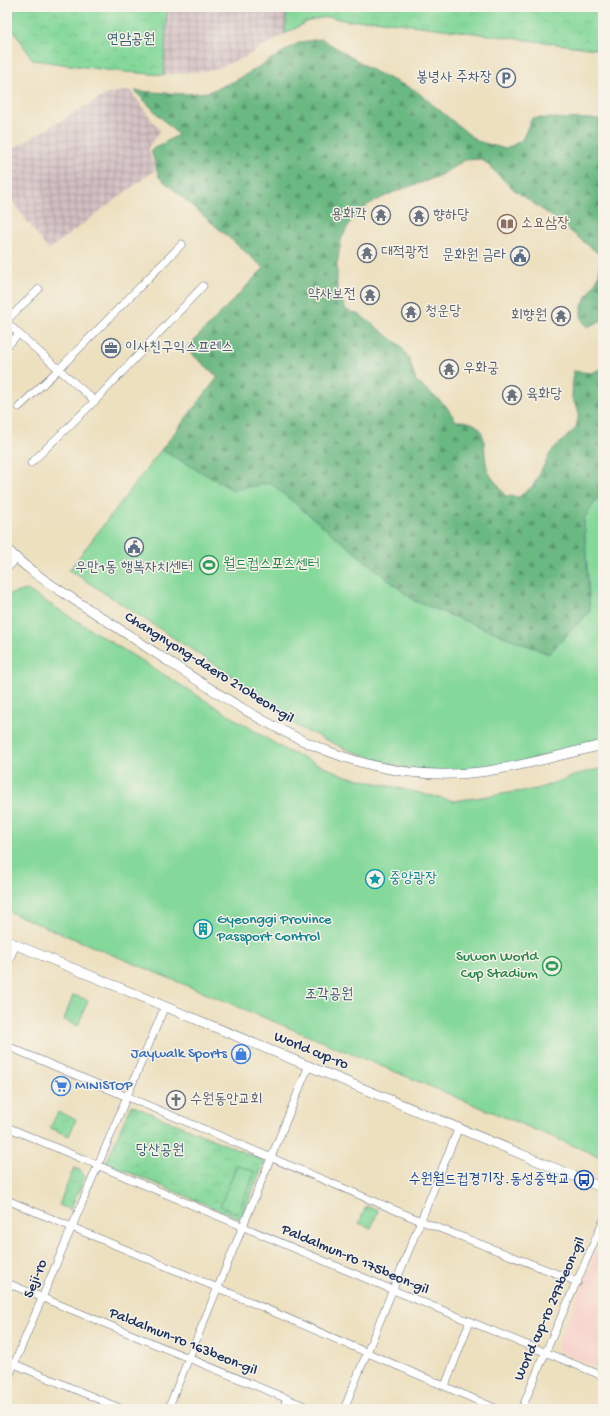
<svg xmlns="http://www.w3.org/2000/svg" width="610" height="1416" font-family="'Gochi Hand','Poor Story',sans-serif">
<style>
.built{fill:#f7d0c9}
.industrial{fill:url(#industrial-grid)}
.forest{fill:url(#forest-firs);stroke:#437470}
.park{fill:url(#park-crowns);stroke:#50847c}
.pitch{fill:#84d89a;stroke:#50847c}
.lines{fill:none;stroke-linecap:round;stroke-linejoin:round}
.minor-casing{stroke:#646d80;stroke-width:8}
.tertiary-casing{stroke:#646d80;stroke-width:10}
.minor{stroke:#fff;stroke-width:7}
.tertiary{stroke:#fff;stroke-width:9}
.labels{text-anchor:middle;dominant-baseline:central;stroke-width:3;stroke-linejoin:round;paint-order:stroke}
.park-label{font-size:15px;fill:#35596d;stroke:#f7f3e8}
.service-label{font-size:15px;fill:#4e5e75;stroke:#f7f3e8;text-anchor:end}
.worship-label{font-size:15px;fill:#5b616d;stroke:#f7f3e8;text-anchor:start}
.education-label{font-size:15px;fill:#785e54;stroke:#f7f3e8;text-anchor:start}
.leisure-label{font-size:15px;fill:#27864d;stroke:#f7f3e8;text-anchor:start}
.street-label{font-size:15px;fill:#1b2f5e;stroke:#f7f3e8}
.culture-label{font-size:15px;fill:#0d838f;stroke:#f7f3e8;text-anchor:start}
.shop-label{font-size:15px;fill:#366cbe;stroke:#f7f3e8;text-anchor:end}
.transit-label{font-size:15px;fill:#164399;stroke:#f7f3e8;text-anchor:end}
</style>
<defs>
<pattern id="industrial-grid" width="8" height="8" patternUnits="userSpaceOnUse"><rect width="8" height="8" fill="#d2bec1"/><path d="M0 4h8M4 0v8" fill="none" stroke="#aa9ba0"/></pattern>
<pattern id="forest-firs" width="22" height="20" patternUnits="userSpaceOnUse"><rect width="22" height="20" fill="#6bb882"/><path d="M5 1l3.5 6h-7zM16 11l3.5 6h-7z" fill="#57966e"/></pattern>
<pattern id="park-crowns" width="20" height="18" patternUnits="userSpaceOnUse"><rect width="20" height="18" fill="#84d89a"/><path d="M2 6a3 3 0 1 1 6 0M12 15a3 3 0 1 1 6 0" fill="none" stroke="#71ba87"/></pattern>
</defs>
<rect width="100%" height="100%" fill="#f7f3e8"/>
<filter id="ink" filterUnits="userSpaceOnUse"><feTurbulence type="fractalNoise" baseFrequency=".025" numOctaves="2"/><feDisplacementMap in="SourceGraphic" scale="8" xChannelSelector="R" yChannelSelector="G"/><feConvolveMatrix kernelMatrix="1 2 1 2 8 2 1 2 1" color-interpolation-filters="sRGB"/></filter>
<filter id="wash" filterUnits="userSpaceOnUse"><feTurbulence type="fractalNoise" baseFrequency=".012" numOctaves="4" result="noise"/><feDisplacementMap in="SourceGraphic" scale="16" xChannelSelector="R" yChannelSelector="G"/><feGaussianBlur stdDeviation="0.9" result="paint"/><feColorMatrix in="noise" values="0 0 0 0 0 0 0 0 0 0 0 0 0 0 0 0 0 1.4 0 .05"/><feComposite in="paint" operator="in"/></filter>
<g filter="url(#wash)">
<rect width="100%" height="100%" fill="#ede0bf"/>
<polygon class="built" points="603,1236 603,1370 561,1352 556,1348"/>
<g class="industrial">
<polygon points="167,7 287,7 285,34 243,58 213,70 164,75"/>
<polygon points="130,90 160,131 148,148 155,170 48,250 7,194 7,152 107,94"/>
</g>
<path class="forest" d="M 322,39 L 375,72 L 415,90 L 477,141 L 506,149 L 522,140 L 532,118 L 603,119 L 603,320 L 587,327 C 570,308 594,293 599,274 C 600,268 600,261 600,255 L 558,221 L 513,189 L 482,159 L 465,160 L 437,177 L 394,192 L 369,204 L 350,222 L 341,240 L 337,265 L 337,286 L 346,310 L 360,315 L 400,345 L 409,359 L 416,381 L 446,406 L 456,421 C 495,420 479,450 489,473 C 493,480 501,488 505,496 L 519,497 L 533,486 L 551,452 L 576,428 L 579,413 L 572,398 L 573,371 L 591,373 L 603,368 L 603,490 L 584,519 L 590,611 L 549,654 L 414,601 L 270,483 L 233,490 L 161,450 L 218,377 L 186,349 L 264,268 L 159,177 L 151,150 L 178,135 L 135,91 L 185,94 L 208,92 L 235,81 L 300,42 Z"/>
<g class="park">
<polygon points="16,7 167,7 164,75 114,71 33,60 10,25"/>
<polygon points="287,7 603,7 603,50 374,20 347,21 331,17 320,18 307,22 285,34"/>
<polygon points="73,995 88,1000 78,1026 64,1020"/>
<polygon points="131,1105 265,1161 241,1219 106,1163"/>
<polygon points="58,1112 76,1119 69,1136 50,1128"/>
<polygon points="74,1168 81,1171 85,1177 70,1210 59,1205"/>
<polygon points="366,1206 378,1211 371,1228 359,1223"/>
</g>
<g class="pitch">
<polygon points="161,450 233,490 270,483 414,601 549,654 590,611 584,519 603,490 603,740 514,764 467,770 428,772 397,766 346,749 298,727 260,694 69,570"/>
<polygon points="27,590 287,751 346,776 454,801 537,789 582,773 603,768 603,1158 7,911 7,595"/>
<polygon points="237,1165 255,1172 238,1214 220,1206"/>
</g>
</g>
<g filter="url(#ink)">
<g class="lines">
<g class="minor-casing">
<g id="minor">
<polyline points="7,320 39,289"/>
<polyline points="7,322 19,334 7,346"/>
<polyline points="19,334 95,401"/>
<polyline points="19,407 59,369 182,244"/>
<polyline points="31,463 95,401 203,286"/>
<polyline points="7,965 16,944"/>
<polyline points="7,1046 421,1221 578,1282"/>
<polyline points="7,1127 393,1290 603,1376"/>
<polyline points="7,1200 218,1288 497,1409"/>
<polyline points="7,1283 312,1409"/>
<polyline points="7,1361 122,1409"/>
<polyline points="7,1381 165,1006"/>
<polyline points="445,1386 470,1321"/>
<polyline points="168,1409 309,1065"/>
<polyline points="283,1409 287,1399"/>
<polyline points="344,1409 459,1127"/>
<path d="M 522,1409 C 547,1345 577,1284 603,1221"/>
</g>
</g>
<g class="tertiary-casing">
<g id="tertiary">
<path d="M 7,549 C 27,570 52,585 76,601 C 101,617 126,633 151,650 C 253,716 351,788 480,772 C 522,767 562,754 603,745"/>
<polyline points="7,567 16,558"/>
<polyline points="7,941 603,1188"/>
</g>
</g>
<use href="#minor" class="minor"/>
<use href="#tertiary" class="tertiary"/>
</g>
</g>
<defs>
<g id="parking-ring" transform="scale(1)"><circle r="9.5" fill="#f7f3e8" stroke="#5c6f8a" stroke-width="1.5"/><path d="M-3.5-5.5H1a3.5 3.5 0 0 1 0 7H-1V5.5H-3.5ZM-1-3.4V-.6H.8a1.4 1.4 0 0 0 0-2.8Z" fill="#5c6f8a"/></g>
<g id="temple-ring" transform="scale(1)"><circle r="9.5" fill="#f7f3e8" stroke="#6b7280" stroke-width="1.5"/><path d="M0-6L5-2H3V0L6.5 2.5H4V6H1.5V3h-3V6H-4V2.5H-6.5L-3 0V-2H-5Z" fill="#6b7280"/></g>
<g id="library-ring" transform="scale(1)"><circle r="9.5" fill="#f7f3e8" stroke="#8d6e63" stroke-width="1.5"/><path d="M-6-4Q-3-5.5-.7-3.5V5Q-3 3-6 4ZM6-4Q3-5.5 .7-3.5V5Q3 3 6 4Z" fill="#8d6e63"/></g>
<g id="civic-ring" transform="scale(1)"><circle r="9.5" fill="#f7f3e8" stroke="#5c6f8a" stroke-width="1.5"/><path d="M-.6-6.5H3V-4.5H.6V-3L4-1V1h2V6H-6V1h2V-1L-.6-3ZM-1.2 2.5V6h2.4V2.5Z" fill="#5c6f8a"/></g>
<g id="office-ring" transform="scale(1)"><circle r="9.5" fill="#f7f3e8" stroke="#5c6f8a" stroke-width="1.5"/><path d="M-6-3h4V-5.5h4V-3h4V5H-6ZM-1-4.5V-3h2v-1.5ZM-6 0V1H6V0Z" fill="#5c6f8a"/></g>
<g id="stadium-ring" transform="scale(1)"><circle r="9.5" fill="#f7f3e8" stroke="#2e9e5b" stroke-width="1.5"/><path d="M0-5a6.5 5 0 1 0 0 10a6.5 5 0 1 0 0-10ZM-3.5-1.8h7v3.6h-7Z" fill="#2e9e5b"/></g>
<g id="sight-ring" transform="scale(1)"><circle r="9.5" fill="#f7f3e8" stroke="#0f9aa8" stroke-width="1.5"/><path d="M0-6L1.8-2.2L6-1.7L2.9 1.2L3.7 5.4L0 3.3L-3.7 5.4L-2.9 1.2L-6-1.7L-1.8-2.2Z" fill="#0f9aa8"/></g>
<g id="building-ring" transform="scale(1)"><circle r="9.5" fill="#f7f3e8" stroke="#0f9aa8" stroke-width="1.5"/><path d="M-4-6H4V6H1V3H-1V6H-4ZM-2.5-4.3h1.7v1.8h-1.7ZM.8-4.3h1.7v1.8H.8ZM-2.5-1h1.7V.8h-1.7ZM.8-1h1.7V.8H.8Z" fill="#0f9aa8"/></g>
<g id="shop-ring" transform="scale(1)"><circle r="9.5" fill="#f7f3e8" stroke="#3f7fe0" stroke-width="1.5"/><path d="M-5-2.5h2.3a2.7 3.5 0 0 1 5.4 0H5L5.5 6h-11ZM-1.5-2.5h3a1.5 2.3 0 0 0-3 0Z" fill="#3f7fe0"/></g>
<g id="supermarket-ring" transform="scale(1)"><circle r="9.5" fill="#f7f3e8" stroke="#3f7fe0" stroke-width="1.5"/><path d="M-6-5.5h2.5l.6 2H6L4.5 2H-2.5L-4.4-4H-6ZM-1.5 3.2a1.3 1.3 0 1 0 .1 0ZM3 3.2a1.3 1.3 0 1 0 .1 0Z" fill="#3f7fe0"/></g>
<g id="church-ring" transform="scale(1)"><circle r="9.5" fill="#f7f3e8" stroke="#6b7280" stroke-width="1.5"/><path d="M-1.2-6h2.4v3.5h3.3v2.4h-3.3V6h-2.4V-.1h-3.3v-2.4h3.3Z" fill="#6b7280"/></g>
<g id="bus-ring" transform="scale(1)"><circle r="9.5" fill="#f7f3e8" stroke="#1a4fb4" stroke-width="1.5"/><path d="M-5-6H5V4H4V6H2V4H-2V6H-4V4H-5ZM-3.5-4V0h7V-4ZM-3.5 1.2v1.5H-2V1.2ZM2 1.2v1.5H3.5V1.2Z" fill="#1a4fb4"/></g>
</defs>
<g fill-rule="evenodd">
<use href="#parking-ring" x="506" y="78"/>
<use href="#temple-ring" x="381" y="215"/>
<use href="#temple-ring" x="419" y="216"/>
<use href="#library-ring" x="507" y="224"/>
<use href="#temple-ring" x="367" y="253"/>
<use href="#civic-ring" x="520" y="256"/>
<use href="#temple-ring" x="370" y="295"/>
<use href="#temple-ring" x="411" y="312"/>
<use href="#temple-ring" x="561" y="316"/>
<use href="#office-ring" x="111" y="348"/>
<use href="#temple-ring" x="449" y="369"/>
<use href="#temple-ring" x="512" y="395"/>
<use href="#civic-ring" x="134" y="547"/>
<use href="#stadium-ring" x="209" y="565"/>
<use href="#sight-ring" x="375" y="879"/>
<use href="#building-ring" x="203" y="929"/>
<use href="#stadium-ring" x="552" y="966"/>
<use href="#shop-ring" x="241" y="1054"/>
<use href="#supermarket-ring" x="61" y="1086"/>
<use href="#church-ring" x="176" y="1100"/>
<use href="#bus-ring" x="584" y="1180"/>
</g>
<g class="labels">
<g class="park-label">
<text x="131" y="40">연암공원</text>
<text x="329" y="995">조각공원</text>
<text x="160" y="1151">당산공원</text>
</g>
<g class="service-label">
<text x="492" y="78">봉녕사 주차장</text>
<text x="506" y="256">문화원 금라</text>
<text x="125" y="348" text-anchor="start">이사친구익스프레스</text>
<text x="134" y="568" text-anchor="middle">우만1동 행복자치센터</text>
</g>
<g class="worship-label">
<text x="367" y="215" text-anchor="end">용화각</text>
<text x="433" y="216">향하당</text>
<text x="381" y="253">대적광전</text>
<text x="356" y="295" text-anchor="end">약사보전</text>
<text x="425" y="312">청운당</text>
<text x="547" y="316" text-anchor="end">회향원</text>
<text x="463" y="369">우화궁</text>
<text x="526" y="395">육화당</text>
<text x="190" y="1100">수원동안교회</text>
</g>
<g class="education-label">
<text x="521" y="224">소요삼장</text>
</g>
<g class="leisure-label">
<text x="223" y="565">월드컵스포츠센터</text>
<text x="538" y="957" text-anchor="end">Suwon World<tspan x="538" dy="17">Cup Stadium</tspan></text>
</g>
<g class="street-label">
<text transform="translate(209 668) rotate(32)">Changnyong-daero 210beon-gil</text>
<text transform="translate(311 1051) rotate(22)">World cup-ro</text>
<text transform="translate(355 1260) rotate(23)">Paldalmun-ro 175beon-gil</text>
<text transform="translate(36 1279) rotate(-67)">Seji-ro</text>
<text transform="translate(550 1309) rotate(-66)">World cup-ro 297beon-gil</text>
<text transform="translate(183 1342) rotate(22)">Paldalmun-ro 163beon-gil</text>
</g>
<g class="culture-label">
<text x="389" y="879">중앙광장</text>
<text x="217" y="920">Gyeonggi Province<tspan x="217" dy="17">Passport Control</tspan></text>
</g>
<g class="shop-label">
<text x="227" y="1054">Jaywalk Sports</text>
<text x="75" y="1086" text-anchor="start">MINISTOP</text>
</g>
<g class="transit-label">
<text x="570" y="1180">수원월드컵경기장.동성중학교</text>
</g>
</g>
<rect width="610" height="1416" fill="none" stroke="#f7f3e8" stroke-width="24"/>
</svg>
